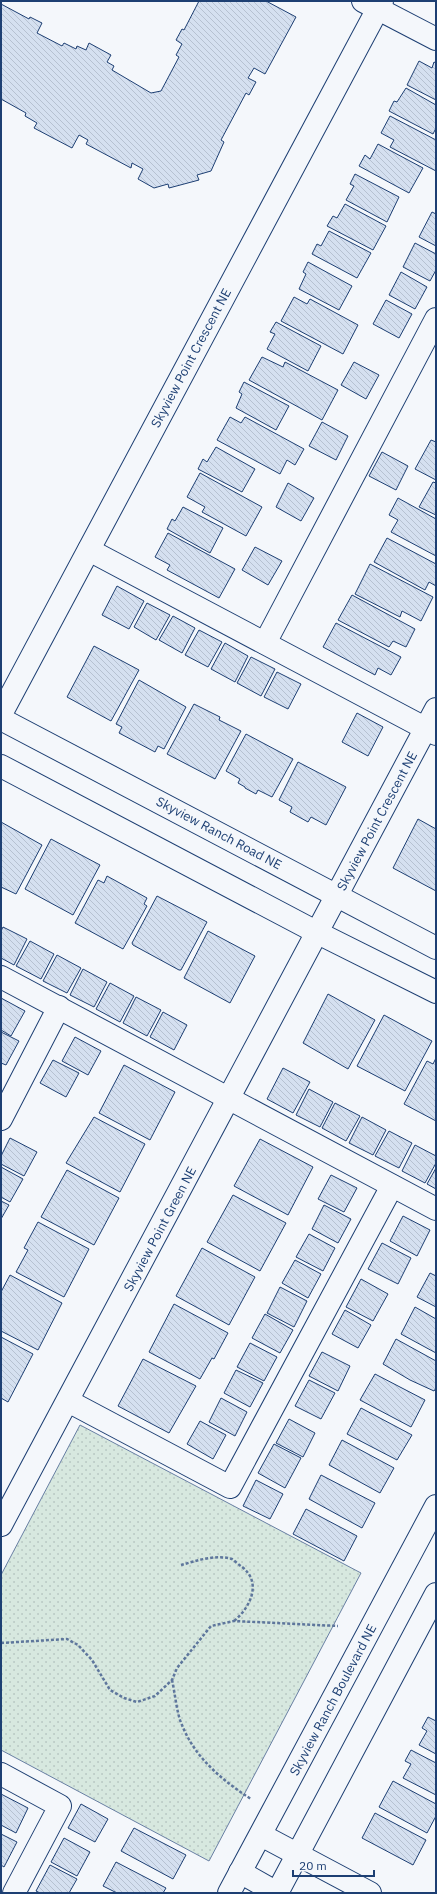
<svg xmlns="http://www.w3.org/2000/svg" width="437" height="1894" font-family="'IBM Plex Sans',sans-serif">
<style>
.park{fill:url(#park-dots);stroke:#687fa3}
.building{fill:url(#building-back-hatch);stroke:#1d3f73}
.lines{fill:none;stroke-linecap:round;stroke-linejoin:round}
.minor-casing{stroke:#1d3f73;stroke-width:24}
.path{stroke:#5e769c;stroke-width:2.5;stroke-dasharray:3 2;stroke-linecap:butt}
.minor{stroke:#f4f7fb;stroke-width:22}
.labels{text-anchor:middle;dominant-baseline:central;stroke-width:3;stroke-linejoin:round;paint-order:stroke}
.street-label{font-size:13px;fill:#1d3f73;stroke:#f4f7fb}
</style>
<defs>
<pattern id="park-dots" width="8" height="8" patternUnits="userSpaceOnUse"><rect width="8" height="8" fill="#d7e8df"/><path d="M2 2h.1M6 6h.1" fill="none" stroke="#b8c8c3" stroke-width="1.8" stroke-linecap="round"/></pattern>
<pattern id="building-back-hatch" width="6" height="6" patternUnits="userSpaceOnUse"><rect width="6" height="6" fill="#d5e0f0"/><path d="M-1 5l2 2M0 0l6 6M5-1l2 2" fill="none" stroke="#b6c1d1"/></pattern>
</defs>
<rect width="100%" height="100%" fill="#f4f7fb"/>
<polygon class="park" points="80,1425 361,1573 209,1861 1,1750 1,1575"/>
<g class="building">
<polygon points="199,1 266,1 296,17 265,74 254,68 248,78 256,82 249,95 246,93 221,140 224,142 211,171 197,175 199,180 169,188 168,184 154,188 138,179 143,169 132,163 131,168 86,144 88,140 79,135 72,148 34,128 37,123 25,116 26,113 1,99 1,4 29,19 30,17 42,23 37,33 62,46 64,43 76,49 77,46 86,50 89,43 111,55 107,62 114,66 112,70 151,93 161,91 179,57 176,55 182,44 176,40 182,29 184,30"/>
<polygon points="419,61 432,68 434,62 436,63 436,100 407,85"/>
<polygon points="406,88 436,105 436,128 433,134 389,111 394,101 397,102"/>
<polygon points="390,116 436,140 436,171 390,147 394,140 381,133"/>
<polygon points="378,144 423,168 409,193 359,166 365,155 370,159"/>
<polygon points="355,174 399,197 387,222 346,200 354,186 350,184"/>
<polygon points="345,204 386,226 373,250 327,226 333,216 337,218"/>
<polygon points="432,212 436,214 436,246 419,237"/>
<polygon points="329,231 371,253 357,278 312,254 317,244 321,246"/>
<polygon points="415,243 436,254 436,270 430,281 403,267"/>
<polygon points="308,262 352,286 339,310 299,289 306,274 303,272"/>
<polygon points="401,272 427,287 415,309 389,295"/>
<polygon points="294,297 307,304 310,299 358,325 343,354 281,321"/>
<polygon points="386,300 412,314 399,338 373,324"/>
<polygon points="276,322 321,346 308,371 267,349 275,334 270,332"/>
<polygon points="262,357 283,367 285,362 338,390 322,420 249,380"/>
<polygon points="354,362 379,375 366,399 341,385"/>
<polygon points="244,382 289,406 276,430 236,408 242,394 239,392"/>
<polygon points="230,417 241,423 245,417 304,449 295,465 287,460 280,474 217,440"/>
<polygon points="322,422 348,436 336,460 309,446"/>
<polygon points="431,440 436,442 436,480 415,469"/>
<polygon points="216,447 255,469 242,492 198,469 203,459 207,462"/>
<polygon points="382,452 408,466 396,490 369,476"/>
<polygon points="200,473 262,507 246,536 202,512 205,507 187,497"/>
<polygon points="433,482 436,483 436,515 419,507"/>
<polygon points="288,483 314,498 301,521 276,507"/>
<polygon points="398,498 436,519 436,556 391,532 398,520 389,515"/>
<polygon points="183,507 223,528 210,553 167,529 172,519 175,521"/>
<polygon points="168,533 235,569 219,598 167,570 170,565 155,557"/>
<polygon points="387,538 436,564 436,586 429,582 425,590 374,562"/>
<polygon points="255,547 282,561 268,585 242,570"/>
<polygon points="370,564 433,597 421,621 402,611 400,617 355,594"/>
<polygon points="117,586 144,601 129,629 102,615"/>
<polygon points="352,595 415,629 406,647 393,641 389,647 338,620"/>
<polygon points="147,603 170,615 156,640 134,627"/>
<polygon points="173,616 195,628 182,653 159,640"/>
<polygon points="336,623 401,657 391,675 378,668 375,675 323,647"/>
<polygon points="199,630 222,642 208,667 185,655"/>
<polygon points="225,643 248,656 235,682 211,669"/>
<polygon points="94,646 139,670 111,721 67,697"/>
<polygon points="251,657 275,669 261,696 237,683"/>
<polygon points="277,672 301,684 288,709 264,697"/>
<polygon points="139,680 186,707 164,749 158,746 155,752 119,733 122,727 116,724"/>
<polygon points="194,704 220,717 219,720 241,731 215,779 167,754"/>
<polygon points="357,713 383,727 368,756 342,742"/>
<polygon points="246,734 293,759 272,797 258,790 256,794 245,788 245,787 238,783 240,779 226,771"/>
<polygon points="298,762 346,787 326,825 311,817 308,822 290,812 292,807 279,800"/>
<polygon points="418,819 436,829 436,891 393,868"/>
<polygon points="1,822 42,845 16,894 1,887"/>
<polygon points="51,839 100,865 73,915 25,889"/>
<polygon points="107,876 147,898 144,904 147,906 123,949 75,923 98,880 104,883"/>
<polygon points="157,896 207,922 181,970 179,970 133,945 132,943"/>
<polygon points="3,927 27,939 14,965 1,958 1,931"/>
<polygon points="208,931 255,956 230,1003 184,978"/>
<polygon points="30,941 54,954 41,979 16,966"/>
<polygon points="57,955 81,968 67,993 43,981"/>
<polygon points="83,969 107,982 94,1007 70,995"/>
<polygon points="110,983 134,996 120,1022 96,1009"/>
<polygon points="328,994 375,1020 348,1069 303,1043"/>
<polygon points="136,997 161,1010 147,1036 123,1023"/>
<polygon points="1,998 25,1011 11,1036 1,1030"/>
<polygon points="163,1012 187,1025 174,1050 150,1037"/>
<polygon points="384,1015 432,1041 405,1091 357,1066"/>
<polygon points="1,1032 19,1041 6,1065 1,1063"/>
<polygon points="75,1037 101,1051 88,1075 62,1061"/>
<polygon points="436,1058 436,1121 404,1104 427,1061 433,1064"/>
<polygon points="53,1060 79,1073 66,1097 40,1083"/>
<polygon points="124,1065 175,1092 150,1140 99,1113"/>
<polygon points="283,1068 310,1082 293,1113 267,1099"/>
<polygon points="309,1089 333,1102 320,1127 296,1115"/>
<polygon points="335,1103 360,1116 346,1141 322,1128"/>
<polygon points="94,1117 145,1144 120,1192 66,1163"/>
<polygon points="362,1117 386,1130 373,1155 349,1143"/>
<polygon points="389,1131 412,1143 399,1168 375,1156"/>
<polygon points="10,1138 37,1152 24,1176 1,1164 1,1156"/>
<polygon points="260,1139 313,1167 288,1215 234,1186"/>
<polygon points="415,1145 436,1156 436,1163 425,1183 402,1171"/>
<polygon points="1,1167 23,1179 10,1202 1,1197"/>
<polygon points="436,1168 436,1189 427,1184"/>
<polygon points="67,1170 119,1198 94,1245 41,1217"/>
<polygon points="331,1175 357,1188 344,1212 318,1199"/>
<polygon points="233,1195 286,1223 260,1271 207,1242"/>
<polygon points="1,1201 9,1205 1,1219"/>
<polygon points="324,1205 351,1219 338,1243 312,1229"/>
<polygon points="403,1216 430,1230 417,1256 390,1241"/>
<polygon points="38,1222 89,1249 64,1297 16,1272 28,1250 24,1248"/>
<polygon points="309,1234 335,1248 323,1271 296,1257"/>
<polygon points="382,1243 411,1258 398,1284 368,1269"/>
<polygon points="202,1248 255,1277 229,1325 176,1296"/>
<polygon points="295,1260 321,1274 308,1298 282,1283"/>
<polygon points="430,1273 436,1276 436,1307 417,1297"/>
<polygon points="10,1275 62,1303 38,1350 1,1331 1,1292"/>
<polygon points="361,1279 388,1294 373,1321 346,1307"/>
<polygon points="280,1287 307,1301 294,1327 267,1313"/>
<polygon points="174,1304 228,1333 214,1359 212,1358 200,1379 149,1352"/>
<polygon points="415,1307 436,1319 436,1353 401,1334"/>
<polygon points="345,1310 371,1325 358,1348 332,1334"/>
<polygon points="265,1314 293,1330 280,1353 252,1338"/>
<polygon points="1,1337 33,1354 8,1402 1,1398"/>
<polygon points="396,1339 436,1361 436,1388 434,1391 410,1380 383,1364"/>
<polygon points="250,1343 277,1357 264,1381 237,1367"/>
<polygon points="322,1352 350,1366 338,1391 309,1376"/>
<polygon points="143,1359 196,1386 169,1433 118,1406"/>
<polygon points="236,1370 263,1383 250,1407 224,1393"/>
<polygon points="375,1374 425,1400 411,1427 360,1400"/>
<polygon points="309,1380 335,1393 321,1419 295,1406"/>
<polygon points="221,1398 247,1412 235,1436 209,1422"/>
<polygon points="361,1408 412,1435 397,1460 347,1434"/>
<polygon points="289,1419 315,1433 303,1457 276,1443"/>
<polygon points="200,1421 226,1435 213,1459 187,1444"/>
<polygon points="342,1440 394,1468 380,1493 329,1465"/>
<polygon points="274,1444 301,1458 285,1488 258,1473"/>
<polygon points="321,1475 375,1503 362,1528 309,1499"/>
<polygon points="256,1480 283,1494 270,1519 243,1506"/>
<polygon points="306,1509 357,1536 344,1561 293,1534"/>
<polygon points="428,1717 436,1721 436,1754 419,1745 427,1731 422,1728"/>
<polygon points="411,1750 436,1763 436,1795 403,1778 411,1764 405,1761"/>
<polygon points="393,1781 436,1804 436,1816 427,1833 379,1807"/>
<polygon points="1,1794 28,1808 16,1833 1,1825"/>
<polygon points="81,1804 108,1819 95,1842 68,1828"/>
<polygon points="375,1813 426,1840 413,1865 362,1838"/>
<polygon points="134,1828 186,1855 173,1879 121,1851"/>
<polygon points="1,1834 17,1842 4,1867 1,1865"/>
<polygon points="64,1838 90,1852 77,1876 51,1862"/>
<polygon points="116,1862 166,1888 163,1893 117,1893 103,1886"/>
<polygon points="50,1865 77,1879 69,1893 40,1893 36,1891"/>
</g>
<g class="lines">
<g class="minor-casing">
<g id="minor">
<polyline points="363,1 436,39"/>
<polyline points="89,550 436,734"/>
<polyline points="265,643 436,319"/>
<polyline points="1,714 382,1"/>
<polyline points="1,719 436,948"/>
<polyline points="1,766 318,933 436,992"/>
<polyline points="1,977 436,1209"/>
<polyline points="1,1119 59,1007"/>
<polyline points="68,1401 230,1487 392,1186"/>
<polyline points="1,1525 436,709"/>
<polyline points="1,1774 60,1806 14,1893"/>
<polyline points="261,1835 370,1893"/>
<polyline points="240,1872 277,1893"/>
<polyline points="229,1893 436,1506"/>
<polyline points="277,1893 436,1594"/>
</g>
</g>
<g class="path">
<path d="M 181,1565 C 196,1561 215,1554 232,1559 C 235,1561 239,1565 242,1567 C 262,1582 251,1607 234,1621"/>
<polyline points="1,1643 67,1639 78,1645 92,1660 110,1690 124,1698 137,1702 155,1696 172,1680 177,1668 211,1626 234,1621 338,1626"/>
<path d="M 172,1680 C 175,1693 177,1715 182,1725 C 195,1758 223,1781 251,1799"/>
</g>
<use href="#minor" class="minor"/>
</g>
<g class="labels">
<g class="street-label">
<text transform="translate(191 358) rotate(-62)">Skyview Point Crescent NE</text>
<text transform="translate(377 821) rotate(-62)">Skyview Point Crescent NE</text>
<text transform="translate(219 833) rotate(28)">Skyview Ranch Road NE</text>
<text transform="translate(160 1229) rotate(-62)">Skyview Point Green NE</text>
<text transform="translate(333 1700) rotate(-62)">Skyview Ranch Boulevard NE</text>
</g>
</g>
<rect width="437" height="1894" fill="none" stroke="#1d3f73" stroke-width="4"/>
<path d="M293 1870v6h81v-6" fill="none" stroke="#1d3f73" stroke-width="2"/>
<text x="299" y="1870" font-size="12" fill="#1d3f73" stroke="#f4f7fb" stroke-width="3" paint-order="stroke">20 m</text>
</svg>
